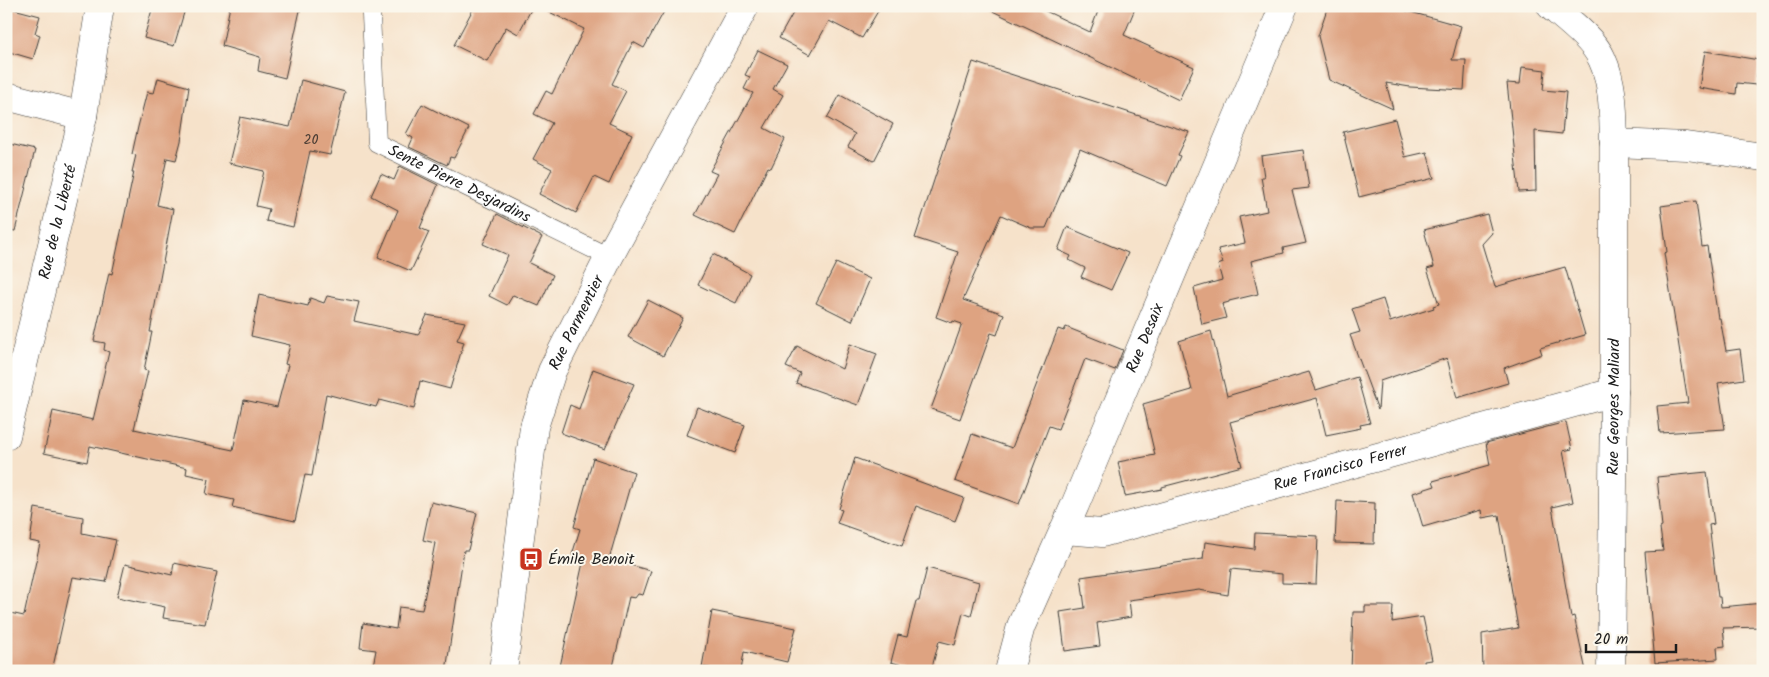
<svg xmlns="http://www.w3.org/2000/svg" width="1769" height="677" font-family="Kalam,sans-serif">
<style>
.building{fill:#dea381}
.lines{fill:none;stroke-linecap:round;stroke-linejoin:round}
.lane-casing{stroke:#3d3a36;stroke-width:19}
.street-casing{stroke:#3d3a36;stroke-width:29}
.lane{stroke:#fff;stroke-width:18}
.street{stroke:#fff;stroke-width:28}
.labels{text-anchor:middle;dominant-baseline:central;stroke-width:4;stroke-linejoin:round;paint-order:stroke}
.number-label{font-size:14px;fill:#4c3e35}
.street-label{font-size:16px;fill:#1c1c1c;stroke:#fbf7ec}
.poi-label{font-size:16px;fill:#1c1c1c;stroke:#fbf7ec;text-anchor:start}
</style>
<rect width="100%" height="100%" fill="#fbf7ec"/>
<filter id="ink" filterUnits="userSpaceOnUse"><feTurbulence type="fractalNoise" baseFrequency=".02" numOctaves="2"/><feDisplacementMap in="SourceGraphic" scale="10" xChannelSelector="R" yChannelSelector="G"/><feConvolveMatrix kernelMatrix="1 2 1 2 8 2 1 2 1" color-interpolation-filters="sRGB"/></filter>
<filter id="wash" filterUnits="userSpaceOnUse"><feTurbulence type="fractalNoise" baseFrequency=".0096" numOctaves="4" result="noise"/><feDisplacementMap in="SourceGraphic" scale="20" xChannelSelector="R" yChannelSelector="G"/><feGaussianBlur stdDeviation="1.12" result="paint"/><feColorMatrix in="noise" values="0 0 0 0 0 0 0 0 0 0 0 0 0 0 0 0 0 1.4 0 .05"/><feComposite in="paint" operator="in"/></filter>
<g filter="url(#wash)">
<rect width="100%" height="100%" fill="#f6e2ca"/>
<g id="blocks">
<g class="building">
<polygon points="153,6 186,6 174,46 144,38"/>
<polygon points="230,6 301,6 285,78 258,71 260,57 222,46"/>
<polygon points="469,6 533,6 518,34 506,27 487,61 454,45 473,9"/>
<polygon points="537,6 667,6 644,48 633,42 612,84 626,91 609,123 632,134 609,184 594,177 576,213 539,194 552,169 533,159 552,123 534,114 546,91 552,94 584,29"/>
<polygon points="797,6 881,6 862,38 829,21 810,55 779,38"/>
<polygon points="982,6 1035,6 1090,32 1100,6 1136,6 1124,35 1194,67 1179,100"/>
<polygon points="1328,6 1389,6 1461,26 1452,60 1466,60 1464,90 1410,87 1386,83 1393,109 1329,80 1318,36"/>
<polygon points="6,7 40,16 35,33 40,35 33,59 6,51"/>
<polygon points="758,50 787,64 773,89 783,95 764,128 785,139 771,168 768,167 735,234 695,215 717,174 710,171 753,93 744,89 750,77 745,75"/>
<polygon points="1705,51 1759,60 1756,85 1737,83 1736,94 1699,88"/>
<polygon points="973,62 1189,132 1178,155 1180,156 1167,186 1080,149 1046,228 1031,228 1001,215 963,300 1004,314 997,335 991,333 960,419 931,409 962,324 953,321 952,323 936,317 958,252 915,238"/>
<polygon points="1522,67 1545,70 1543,90 1566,92 1562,134 1535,131 1536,191 1519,192 1507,83 1520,84"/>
<polygon points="158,78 189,87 181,141 176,160 167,158 157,205 173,209 150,332 152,332 144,370 148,371 134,429 233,450 244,400 277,407 288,365 285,364 290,345 251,336 259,295 308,306 310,298 324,303 327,296 359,302 354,321 418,335 427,315 465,322 457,340 464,342 450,389 420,381 414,409 379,400 376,407 326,394 312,476 305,475 295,521 232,507 234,500 206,494 209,479 186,474 187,468 90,446 87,462 44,453 53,411 93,420 109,352 104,350 105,343 94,341 109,273 112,274 134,172 132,172 136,155 132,154 138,127 147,92 154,93"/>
<polygon points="301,80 345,92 330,155 310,151 293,227 266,221 269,209 256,206 264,171 229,163 240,117 290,127"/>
<polygon points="840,95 893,124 874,161 848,147 855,134 827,118"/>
<polygon points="422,104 469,128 454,158 450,157 447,165 409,147 413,138 406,134"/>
<polygon points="1395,119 1405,157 1427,152 1434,178 1359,197 1343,132"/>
<polygon points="6,143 35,150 15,231 6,230"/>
<polygon points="1303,150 1309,188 1292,190 1306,243 1283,248 1284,253 1251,261 1258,294 1229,301 1229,302 1222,304 1226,318 1202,324 1194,288 1222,280 1218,265 1223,263 1218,249 1245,243 1239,217 1267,211 1261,177 1264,177 1261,156"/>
<polygon points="400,166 438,185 420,228 429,232 411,271 378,257 398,210 371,196 381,174 394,180"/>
<polygon points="1696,201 1702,247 1707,246 1718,318 1720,318 1726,351 1740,349 1744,379 1718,383 1725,429 1660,433 1657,406 1688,403 1664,253 1667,252 1661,206"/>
<polygon points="497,214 542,237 529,263 553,275 539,306 513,295 507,305 489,296 508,255 483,244"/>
<polygon points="1487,214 1492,233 1482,244 1495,287 1565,267 1585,335 1540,348 1542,354 1504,368 1508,383 1457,398 1447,358 1380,381 1378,410 1350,335 1360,332 1352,309 1383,299 1390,322 1434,308 1433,306 1439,304 1427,269 1434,267 1424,230"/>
<polygon points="1067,227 1128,253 1111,290 1081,277 1085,268 1069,260 1071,256 1058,250"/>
<polygon points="713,254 750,274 736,303 698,285"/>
<polygon points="836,263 870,279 852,321 816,303"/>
<polygon points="648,300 683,318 663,356 628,337"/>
<polygon points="1066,327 1123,350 1115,370 1085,359 1058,429 1049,426 1019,504 955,481 972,434 1012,448 1058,329 1064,331"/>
<polygon points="1211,331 1227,396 1309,372 1316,390 1357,377 1370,423 1360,425 1361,428 1326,435 1317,398 1230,422 1242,466 1162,487 1162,489 1147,492 1125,496 1118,462 1155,455 1143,404 1192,390 1179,341"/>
<polygon points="850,344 877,354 858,405 796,383 800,373 786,367 797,346 842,369"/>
<polygon points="593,369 634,384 605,449 561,433 570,405 579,409"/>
<polygon points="697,407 745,425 735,453 687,435"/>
<polygon points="1566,422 1572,449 1563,451 1573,502 1552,507 1571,617 1574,616 1586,671 1483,671 1482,634 1518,628 1499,515 1482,518 1481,510 1423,527 1413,493 1435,486 1433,481 1490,465 1486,443"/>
<polygon points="593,458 634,472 609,559 651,571 643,595 638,594 635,598 629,597 612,671 559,671 584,558 572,555 580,529 574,527"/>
<polygon points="855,458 964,498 955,521 916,506 902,546 837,523 842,510 839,509"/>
<polygon points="1707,472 1714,524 1709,525 1718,597 1720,597 1721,607 1763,603 1763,627 1723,628 1725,646 1717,647 1718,659 1655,663 1645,552 1663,551 1660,528 1662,527 1657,477"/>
<polygon points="1337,501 1375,503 1374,544 1335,543"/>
<polygon points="431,502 477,513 468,550 464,550 446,671 372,671 376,650 360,648 363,623 396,629 399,607 422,610 435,543 423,540"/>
<polygon points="35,508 83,517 82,533 116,540 106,582 73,577 52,671 6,671 6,626 10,613 24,616 40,543 30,541"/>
<polygon points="1255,533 1318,536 1316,584 1282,583 1282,574 1231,569 1228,595 1199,590 1129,600 1131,617 1097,623 1100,646 1065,651 1060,612 1085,608 1081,577 1203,559 1205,542 1254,549"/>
<polygon points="174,563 217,572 205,624 163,618 165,607 117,597 125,564 172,575"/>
<polygon points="927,568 979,582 971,616 963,613 955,645 939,641 931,671 924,671 891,662 898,635 907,637 916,601 919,601"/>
<polygon points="1365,606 1393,606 1392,622 1423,617 1432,660 1424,661 1425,671 1351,671 1353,612 1365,612"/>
<polygon points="712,611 796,628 787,662 744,652 741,671 709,671 710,668 702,667"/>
</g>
</g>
</g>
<g filter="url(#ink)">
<use href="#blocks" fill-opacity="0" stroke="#3d3a36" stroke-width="1"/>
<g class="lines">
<g class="lane-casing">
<g id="lane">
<path id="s1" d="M 372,6 L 371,15 L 377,143 L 609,257"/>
</g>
</g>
<g class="street-casing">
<g id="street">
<path d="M 1551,6 C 1566,19 1594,40 1602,59 C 1614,85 1613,115 1614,143 L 1686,146 L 1763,157"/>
<polyline points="6,96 83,116"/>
<path id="s2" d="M 6,436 L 83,116 L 100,6"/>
<path id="s3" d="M 1064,530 L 1102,533 L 1614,392"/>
<path id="s4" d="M 503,671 L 534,427 L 552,371 L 609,257 L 745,6"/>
<path id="s5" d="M 1009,671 L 1021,626 L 1075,505 L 1284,6"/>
<path id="s6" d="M 1611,671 L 1614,392 L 1614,143"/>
</g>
</g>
<use href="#lane" class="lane"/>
<use href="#street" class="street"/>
</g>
</g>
<defs>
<g id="bus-square" transform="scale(1.25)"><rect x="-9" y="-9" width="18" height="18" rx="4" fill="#c8321e" stroke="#fbf7ec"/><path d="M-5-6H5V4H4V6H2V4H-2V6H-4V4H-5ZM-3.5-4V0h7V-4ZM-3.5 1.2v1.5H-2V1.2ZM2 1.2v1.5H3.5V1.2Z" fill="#fff"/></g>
</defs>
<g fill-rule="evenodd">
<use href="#bus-square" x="531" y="559"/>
</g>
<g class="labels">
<g class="number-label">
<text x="311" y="140">20</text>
</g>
<g class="street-label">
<text stroke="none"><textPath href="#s1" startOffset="229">Sente Pierre Desjardins</textPath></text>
<text stroke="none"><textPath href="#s2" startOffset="220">Rue de la Liberté</textPath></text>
<text stroke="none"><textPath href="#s4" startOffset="359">Rue Parmentier</textPath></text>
<text stroke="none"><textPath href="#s5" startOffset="360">Rue Desaix</textPath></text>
<text stroke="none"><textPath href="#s6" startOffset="264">Rue Georges Maliard</textPath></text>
<text stroke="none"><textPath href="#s3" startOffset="285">Rue Francisco Ferrer</textPath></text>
</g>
<g class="poi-label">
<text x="548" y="559">Émile Benoit</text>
</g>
</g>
<rect width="1769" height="677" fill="none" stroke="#fbf7ec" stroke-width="25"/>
<path d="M1586 644v8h90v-8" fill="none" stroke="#1c1c1c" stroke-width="2.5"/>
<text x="1594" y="644" font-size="15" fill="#1c1c1c" stroke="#fbf7ec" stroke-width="4" paint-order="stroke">20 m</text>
</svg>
